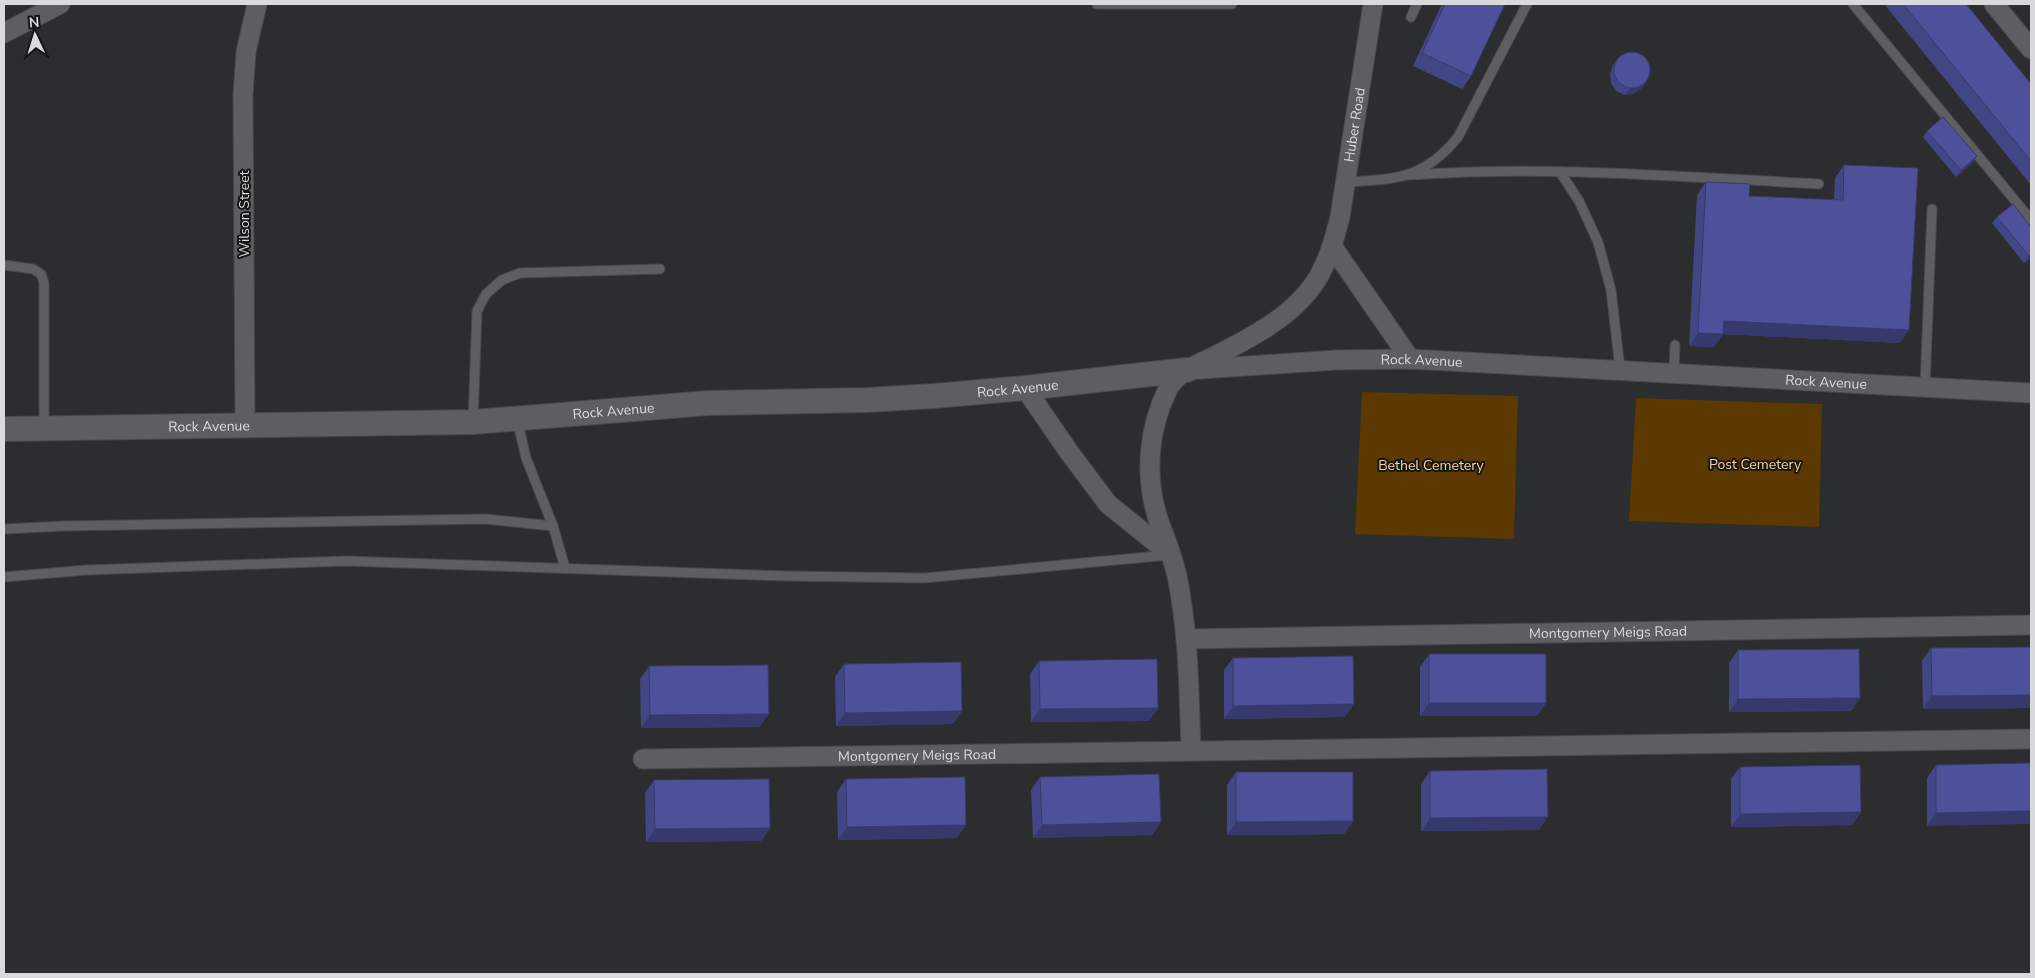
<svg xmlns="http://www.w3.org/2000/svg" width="2035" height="978" font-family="'Nunito Sans',sans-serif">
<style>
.green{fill:#5b3900}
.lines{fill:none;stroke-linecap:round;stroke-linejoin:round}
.service-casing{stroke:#48484a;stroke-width:11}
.minor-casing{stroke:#48484a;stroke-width:21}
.tertiary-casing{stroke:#48484a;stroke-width:26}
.service{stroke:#5d5e61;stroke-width:9}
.minor{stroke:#5d5e61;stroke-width:19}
.tertiary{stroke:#5d5e61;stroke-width:24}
.wall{fill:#434684}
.shaded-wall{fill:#37396c}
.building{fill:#4e519a;stroke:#37396c}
.labels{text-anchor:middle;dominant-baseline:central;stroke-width:4;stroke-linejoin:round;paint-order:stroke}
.street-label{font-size:14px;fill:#d9dadb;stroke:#151516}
.park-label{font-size:14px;fill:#fed199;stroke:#151516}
</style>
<rect width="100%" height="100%" fill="#2c2d2f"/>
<g class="green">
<polygon points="1362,392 1518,396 1514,539 1355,534"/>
<polygon points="1636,398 1822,404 1819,527 1629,521"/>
</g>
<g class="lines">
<g class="service-casing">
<g id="service">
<polyline points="1097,4 1232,4"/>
<polyline points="1853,4 2031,220"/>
<polyline points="1411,17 1417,4"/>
<polyline points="1560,172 1579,201 1598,242 1611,290 1620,369"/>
<path d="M 1409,175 C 1545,165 1683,177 1819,184"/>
<path d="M 1346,182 C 1397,179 1424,179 1458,137 L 1527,4"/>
<polyline points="4,265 33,269 41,274 44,283 44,428"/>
<polyline points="1674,372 1675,345"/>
<polyline points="1925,387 1932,209"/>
<polyline points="517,419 526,458 553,526 565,568"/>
<polyline points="473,422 477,311 486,294 502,280 520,273 660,269"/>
<polyline points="4,529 64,526 485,519 553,526"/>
<polyline points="4,577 87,570 345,561 787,576 924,578 1169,555"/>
</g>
</g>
<g class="minor-casing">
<g id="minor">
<polyline points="1994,4 2031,49"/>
<polyline points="4,33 60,4"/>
<polyline points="1332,246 1410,359"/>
<path id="s1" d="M 1187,370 L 1336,360 L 1410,359 L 2031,393"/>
<polyline points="1025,388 1069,452 1108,504 1170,554"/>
<polyline points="245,425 243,95 246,52 257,4"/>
<path id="s2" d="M 1186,639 L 2031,625"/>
<path id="s3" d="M 1191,749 C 1189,699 1189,648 1181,599 C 1179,584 1176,569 1171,555 C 1167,540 1160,527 1156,512 C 1145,472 1149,428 1167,391 C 1175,373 1198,364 1215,356 C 1254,336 1298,314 1320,274 C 1330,256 1335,236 1340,217 L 1373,4"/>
<path id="s4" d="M 643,759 L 2031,739"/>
</g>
</g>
<g class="tertiary-casing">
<g id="tertiary">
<path id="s5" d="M 4,429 L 473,422 L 708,403 L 867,400 L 934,396 L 1025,388 L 1187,370"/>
</g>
</g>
<use href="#service" class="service"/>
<use href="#minor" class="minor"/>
<use href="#tertiary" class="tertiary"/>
</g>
<g class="wall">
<polygon points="1442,4 1505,4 1471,76 1462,89 1413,66"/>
<polygon points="1884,4 1966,4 2031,84 2031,185"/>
<polygon points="1618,58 1647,81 1642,88 1635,93 1625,95 1616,91 1611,83 1610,74 1613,65"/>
<polygon points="1927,131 1977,156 1972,163 1956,177 1923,137"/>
<polygon points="1844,165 1900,343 1723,334 1714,347 1689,346 1697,195 1706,182 1749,196 1834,200 1835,178"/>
<polygon points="1997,217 2031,227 2031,258 2024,263 1992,223"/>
<polygon points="2031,647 2031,708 1923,709 1922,661 1931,648"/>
<polygon points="1738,650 1860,698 1851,711 1729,712 1729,663"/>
<polygon points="1429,654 1546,703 1537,716 1420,716 1420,667"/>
<polygon points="1233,658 1345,717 1224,719 1224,670"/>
<polygon points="1039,661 1158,708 1149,721 1031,722 1030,674"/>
<polygon points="844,664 962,711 953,724 836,726 835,677"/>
<polygon points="649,666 769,714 759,727 641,728 640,679"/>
<polygon points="2031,763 1927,826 1927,778 1936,765"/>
<polygon points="1740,767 1861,812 1852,825 1731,827 1731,779"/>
<polygon points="1430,771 1539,830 1421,831 1421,784"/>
<polygon points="1236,772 1353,821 1344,834 1227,835 1227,785"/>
<polygon points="1040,777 1161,822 1152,835 1033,838 1031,790"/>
<polygon points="846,779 957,838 838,840 837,792"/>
<polygon points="654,780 770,828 761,841 646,842 645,793"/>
</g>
<g class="shaded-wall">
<polygon points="1647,81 1642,88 1635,93 1625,95 1630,88"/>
<polygon points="1977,156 1972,163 1956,177 1961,170"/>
<polygon points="2031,255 2031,258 2024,263 2029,256"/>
<polygon points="1724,321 1909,330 1900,343 1723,334 1714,347 1689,346 1698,333"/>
<polygon points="2031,695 2031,708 1923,709 1932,696"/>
<polygon points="1860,698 1851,711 1729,712 1738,699"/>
<polygon points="1429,703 1546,703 1537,716 1420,716"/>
<polygon points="1354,704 1345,717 1224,719 1233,706"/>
<polygon points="1158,708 1149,721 1031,722 1040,709"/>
<polygon points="962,711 953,724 836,726 845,713"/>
<polygon points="769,714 759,727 641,728 650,715"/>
<polygon points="2031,811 2031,824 1927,826 1936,813"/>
<polygon points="1861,812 1852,825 1731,827 1740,814"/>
<polygon points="1548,817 1539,830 1421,831 1430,818"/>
<polygon points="1353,821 1344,834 1227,835 1236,822"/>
<polygon points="1161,822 1152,835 1033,838 1042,825"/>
<polygon points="966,825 957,838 838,840 847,827"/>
<polygon points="770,828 761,841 646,842 655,829"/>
</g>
<g class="building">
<polygon points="1445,4 1505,4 1471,76 1422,53"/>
<polygon points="1903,4 1966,4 2031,84 2031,161"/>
<circle cx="1632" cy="70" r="18"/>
<polygon points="1943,117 1977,156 1961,170 1927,131"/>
<polygon points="1844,165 1918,168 1909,330 1724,321 1723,334 1698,333 1706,182 1750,184 1749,196 1843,200"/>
<polygon points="2013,204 2031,227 2031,255 2029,256 1997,217"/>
<polygon points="2031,647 2031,695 1932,696 1931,648"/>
<polygon points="1859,649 1860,698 1738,699 1738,650"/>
<rect x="1429" y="654" width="117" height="49"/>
<polygon points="1353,656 1354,704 1233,706 1233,658"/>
<polygon points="1157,659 1158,708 1040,709 1039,661"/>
<polygon points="961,662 962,711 845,713 844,664"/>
<polygon points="768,665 769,714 650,715 649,666"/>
<polygon points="2031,763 2031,811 1936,813 1936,765"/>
<polygon points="1860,765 1861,812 1740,814 1740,767"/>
<polygon points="1547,769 1548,817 1430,818 1430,771"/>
<polygon points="1236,772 1353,772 1353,821 1236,822"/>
<polygon points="1159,774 1161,822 1042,825 1040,777"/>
<polygon points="965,777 966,825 847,827 846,779"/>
<polygon points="769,779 770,828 655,829 654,780"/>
</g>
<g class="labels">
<g class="street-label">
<text stroke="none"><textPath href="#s3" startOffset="715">Huber Road</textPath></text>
<text transform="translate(244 214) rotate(-90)">Wilson Street</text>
<text stroke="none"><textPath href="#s1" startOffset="235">Rock Avenue</textPath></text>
<text stroke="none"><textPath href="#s1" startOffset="640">Rock Avenue</textPath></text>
<text stroke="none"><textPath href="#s5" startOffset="1015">Rock Avenue</textPath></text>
<text stroke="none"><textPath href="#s5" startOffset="610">Rock Avenue</textPath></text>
<text stroke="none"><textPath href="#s5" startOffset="205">Rock Avenue</textPath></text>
<text stroke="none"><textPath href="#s2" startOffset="422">Montgomery Meigs Road</textPath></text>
<text stroke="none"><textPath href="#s4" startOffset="274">Montgomery Meigs Road</textPath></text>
</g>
<g class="park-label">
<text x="1755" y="464">Post Cemetery</text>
<text x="1431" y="465">Bethel Cemetery</text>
</g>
</g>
<rect width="2035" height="978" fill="none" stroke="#d9dadb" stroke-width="10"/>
<g transform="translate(35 35) rotate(356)" stroke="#151516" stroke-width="4" paint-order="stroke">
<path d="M0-4L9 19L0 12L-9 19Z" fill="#d9dadb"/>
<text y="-8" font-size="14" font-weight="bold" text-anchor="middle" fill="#d9dadb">N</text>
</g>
</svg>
